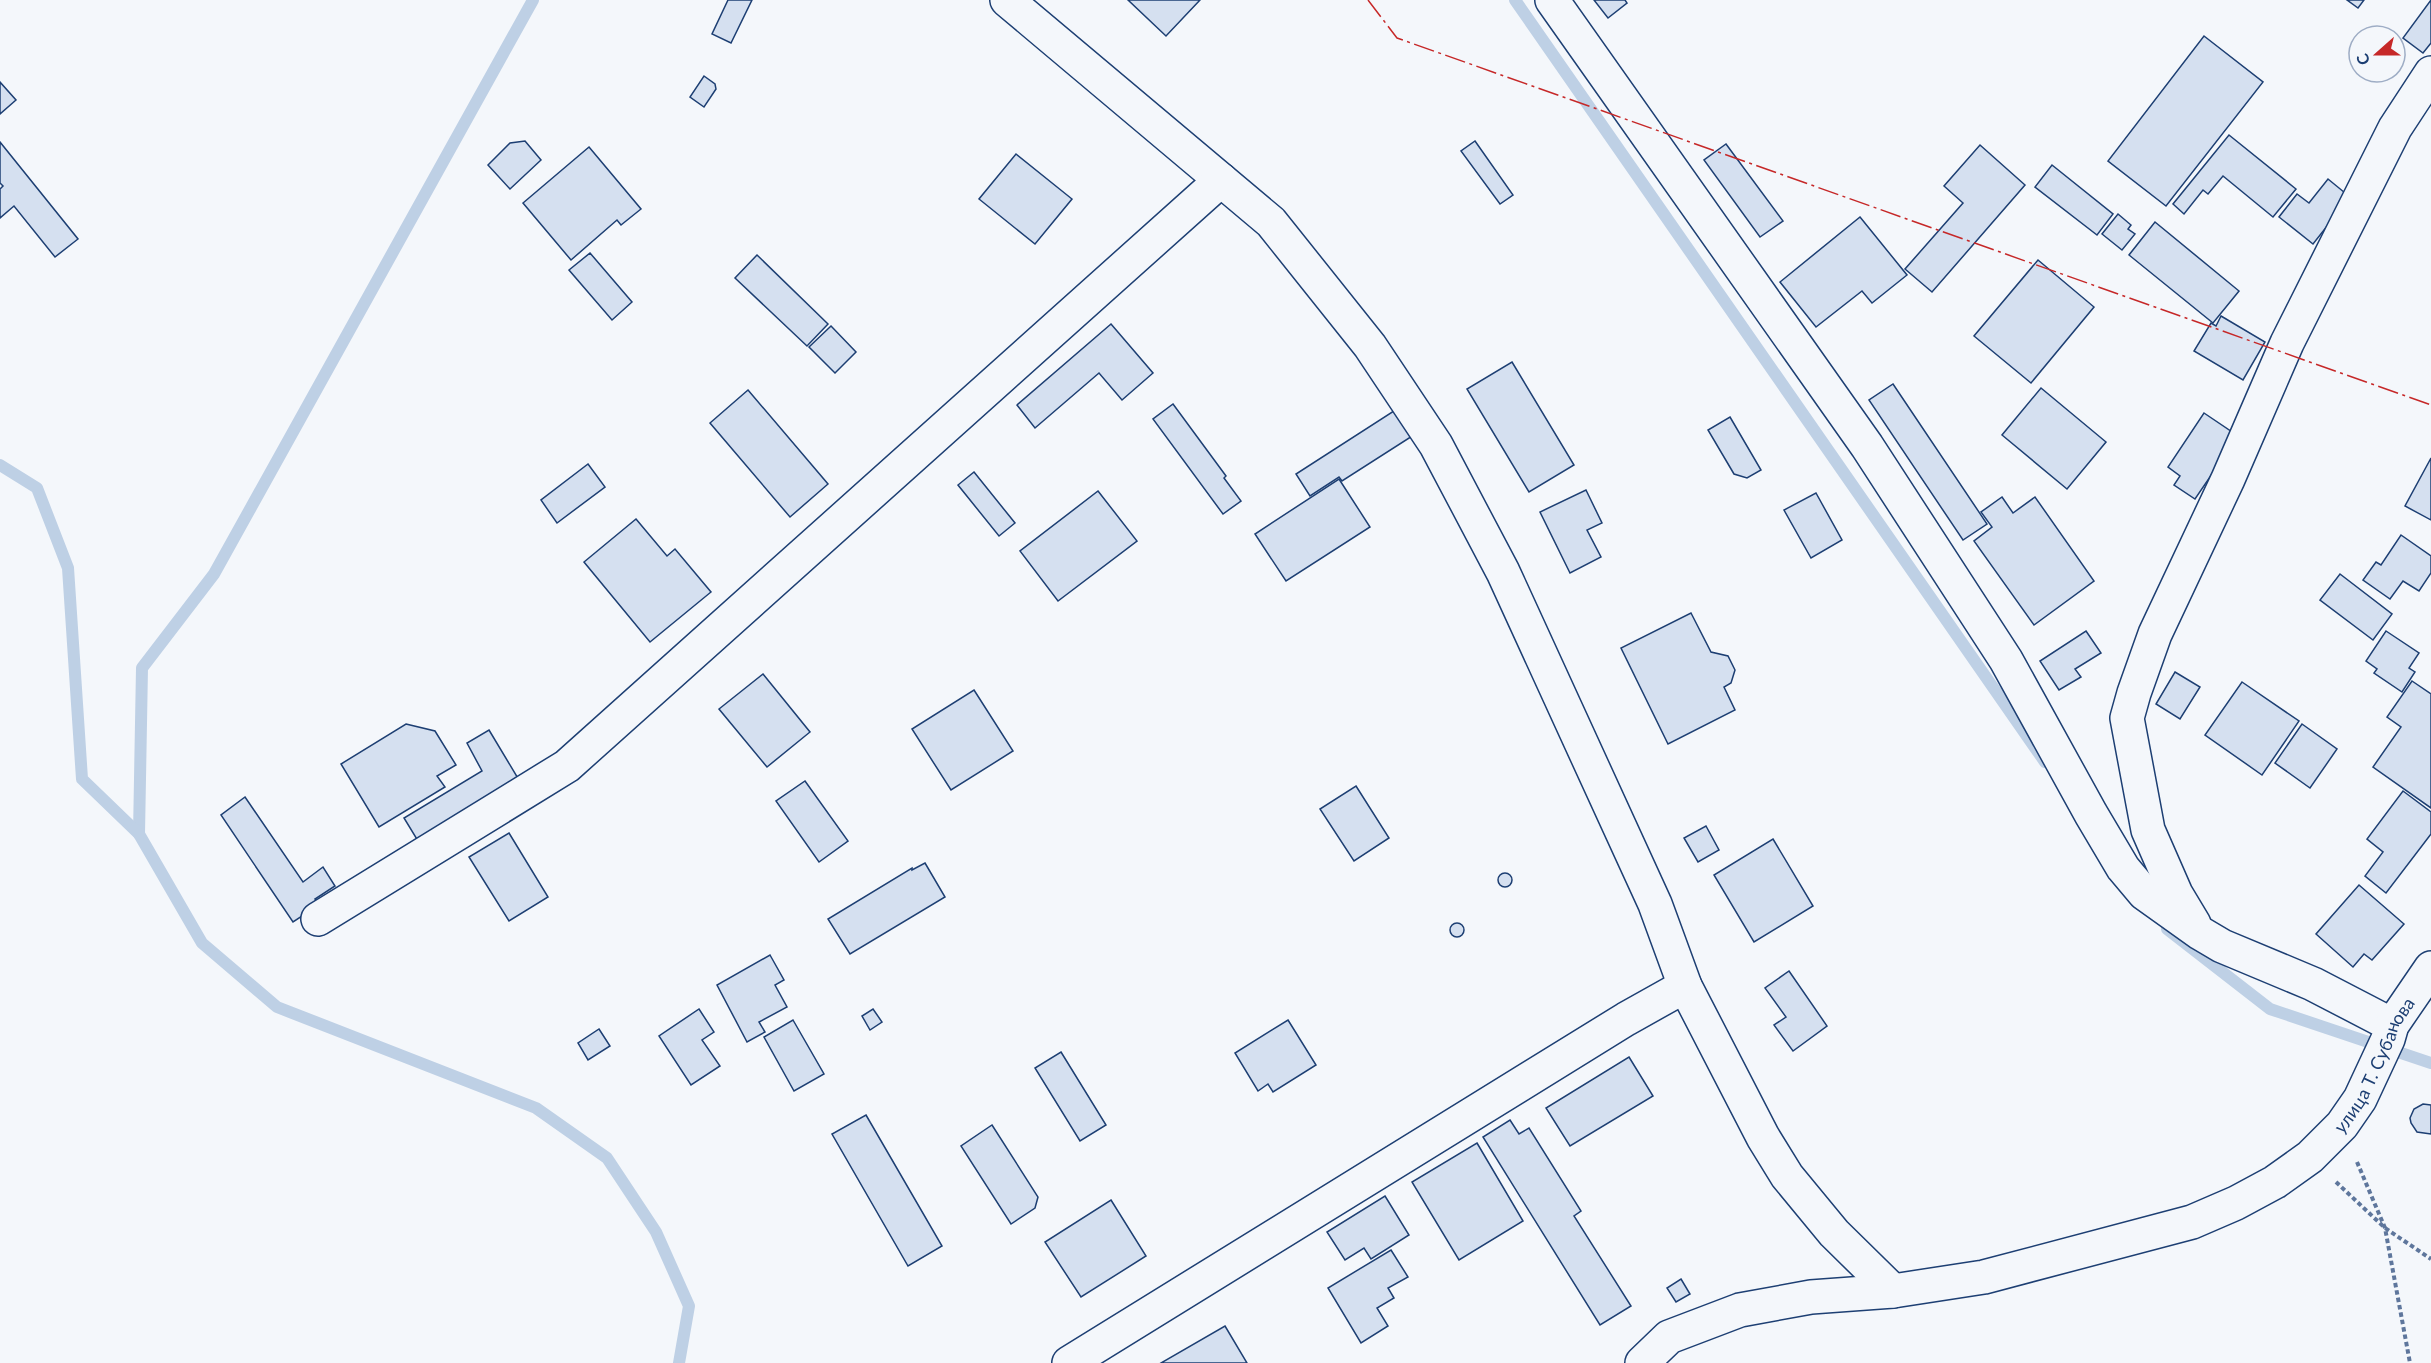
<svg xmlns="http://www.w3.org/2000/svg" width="2431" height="1363" font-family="Lato,sans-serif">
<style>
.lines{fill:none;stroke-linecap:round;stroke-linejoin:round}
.stream{stroke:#bed0e5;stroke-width:12}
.building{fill:#d5e0f0;stroke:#1d3f73;stroke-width:1.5}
.minor-casing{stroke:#1d3f73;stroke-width:36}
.path{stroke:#5e769c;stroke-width:4;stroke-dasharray:4.5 3;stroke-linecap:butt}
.minor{stroke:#f4f7fb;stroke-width:33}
.power{stroke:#c62828;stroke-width:1.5;stroke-dasharray:21 4.5 3 4.5;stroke-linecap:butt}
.labels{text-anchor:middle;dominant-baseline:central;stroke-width:4.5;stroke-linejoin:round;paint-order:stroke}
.street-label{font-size:18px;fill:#1d3f73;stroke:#f4f7fb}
</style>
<rect width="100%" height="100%" fill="#f4f7fb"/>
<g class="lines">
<g class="stream">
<polyline points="533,0 214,574 142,668 139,834 202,943 277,1007 536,1108 607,1158 656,1232 689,1306 679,1363"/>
<polyline points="1515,0 2045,762"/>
<polyline points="0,465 37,488 68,568 82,779 139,834"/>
<polyline points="2167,929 2270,1009 2431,1063"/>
</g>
</g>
<g class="building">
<polygon points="728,0 752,0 731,43 712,34"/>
<polygon points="1128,0 1200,0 1166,36"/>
<polygon points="1594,0 1625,0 1627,3 1608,18"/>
<polygon points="2347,0 2364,0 2358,8"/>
<polygon points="2431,0 2431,43 2423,53 2403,38"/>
<polygon points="2204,36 2263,82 2166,206 2108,161"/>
<polygon points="704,76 715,84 716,89 704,107 690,97"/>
<polygon points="0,82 16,100 0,114"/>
<polygon points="2229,135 2296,189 2273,217 2223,176 2208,194 2203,190 2184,214 2173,204"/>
<polygon points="525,141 541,160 510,189 488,165 510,143"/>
<polygon points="1475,141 1513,195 1500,204 1461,151"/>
<polygon points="0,142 78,239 55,257 14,206 0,218 0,189 3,186 0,183"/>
<polygon points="1726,144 1783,221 1760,237 1704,160"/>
<polygon points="1980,145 2025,185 1932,292 1905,269 1963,203 1944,186"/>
<polygon points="589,147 641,209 621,225 617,220 571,260 523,203"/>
<polygon points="1016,154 1072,199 1035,244 979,199"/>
<polygon points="2052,165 2113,214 2097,235 2035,187"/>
<polygon points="2328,179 2350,197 2313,244 2279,217 2297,194 2309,203"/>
<polygon points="2118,214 2131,225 2128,229 2135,234 2122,250 2102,234"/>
<polygon points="1860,217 1907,275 1872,303 1862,291 1816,327 1780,282"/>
<polygon points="2155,222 2239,291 2213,323 2129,255"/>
<polygon points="590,253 632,302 612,320 569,270"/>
<polygon points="757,255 828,324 807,346 735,278"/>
<polygon points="2038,260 2094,307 2031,383 1974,336"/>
<polygon points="2221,316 2265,342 2243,380 2194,351 2211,323 2216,326"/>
<polygon points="1111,324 1153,373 1122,400 1099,373 1035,428 1017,405"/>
<polygon points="831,326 856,352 835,373 809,347"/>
<polygon points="1512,362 1574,465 1529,492 1467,389"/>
<polygon points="1893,384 1987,524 1963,540 1869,400"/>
<polygon points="2041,388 2106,442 2067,489 2002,435"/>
<polygon points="748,390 828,484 790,517 710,423"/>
<polygon points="1173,404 1226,476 1224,478 1241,501 1223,514 1153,419"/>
<polygon points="1400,407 1417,433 1342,481 1339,477 1310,496 1296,474"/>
<polygon points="2204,413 2238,436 2195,499 2174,485 2180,476 2168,467"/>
<polygon points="1730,417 1761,470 1747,478 1734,474 1708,430"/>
<polygon points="2431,458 2431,520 2405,506"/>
<polygon points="588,464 605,487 557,523 541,500"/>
<polygon points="974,472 1015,523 999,536 958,485"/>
<polygon points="1339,479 1370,527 1286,581 1255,534"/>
<polygon points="1586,490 1602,523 1587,530 1601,557 1570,573 1540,512"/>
<polygon points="1098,491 1137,541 1058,601 1020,551"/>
<polygon points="1816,493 1842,540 1811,558 1784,510"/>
<polygon points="2002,497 2013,513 2035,497 2094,581 2034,625 1974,541 1992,527 1981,512"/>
<polygon points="636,519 667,556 675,549 711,592 650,642 584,562"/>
<polygon points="2401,535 2431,556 2431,573 2419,591 2403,581 2390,599 2363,580 2376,562 2381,565"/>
<polygon points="2340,574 2392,614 2373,640 2320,600"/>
<polygon points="1691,613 1711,652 1728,656 1735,670 1731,683 1724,687 1735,710 1668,744 1621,648"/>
<polygon points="2086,631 2101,653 2075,669 2081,677 2059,690 2040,661"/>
<polygon points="2386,631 2419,653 2409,668 2415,672 2402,692 2374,673 2377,669 2366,661"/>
<polygon points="2175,672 2200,687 2180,719 2156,704"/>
<polygon points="763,674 810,732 767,767 719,709"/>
<polygon points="2412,681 2431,694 2431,808 2373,767 2401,727 2387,717"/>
<polygon points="2242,682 2299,721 2262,775 2205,735"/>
<polygon points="974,690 1013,751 951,790 912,729"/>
<polygon points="406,724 435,731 456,765 437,776 445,787 379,827 341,764"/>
<polygon points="2302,724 2337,749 2310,788 2275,763"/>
<polygon points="489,730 519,780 418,841 404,818 482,771 467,743"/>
<polygon points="805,781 848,841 819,862 776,801"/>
<polygon points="1356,786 1389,838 1354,861 1320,809"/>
<polygon points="2403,791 2431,812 2431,834 2386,893 2365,876 2383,852 2367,839"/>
<polygon points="245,797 303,882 323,867 335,886 315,899 319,905 293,922 221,815"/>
<polygon points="1706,826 1719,850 1698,862 1684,838"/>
<polygon points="509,833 548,897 509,921 469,857"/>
<polygon points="1773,839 1813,906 1754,942 1714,875"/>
<polygon points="925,863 945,897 850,954 828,919 912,868 912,870"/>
<circle cx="1505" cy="880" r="7"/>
<polygon points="2359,885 2404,924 2372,960 2364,954 2353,967 2316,934"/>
<circle cx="1457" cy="930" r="7"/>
<polygon points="770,955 784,980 775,985 787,1007 759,1022 765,1032 747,1042 717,985"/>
<polygon points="1789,971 1827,1026 1793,1051 1774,1025 1786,1017 1765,988"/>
<polygon points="699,1009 714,1032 702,1040 720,1066 691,1085 659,1036"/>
<polygon points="873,1009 882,1022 870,1030 862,1016"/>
<polygon points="793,1020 824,1074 794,1091 764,1037"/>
<polygon points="1288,1020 1316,1065 1273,1092 1268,1084 1258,1091 1235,1053"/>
<polygon points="599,1029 610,1046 588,1060 578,1043"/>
<polygon points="1061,1052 1106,1125 1080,1141 1035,1068"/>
<polygon points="1629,1057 1653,1096 1570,1146 1546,1108"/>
<polygon points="2423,1104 2431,1105 2431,1134 2417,1132 2411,1123 2410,1118 2414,1109"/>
<polygon points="866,1115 942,1246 908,1266 832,1134"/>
<polygon points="1510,1120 1519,1134 1529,1128 1581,1211 1574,1216 1631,1306 1600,1325 1483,1137"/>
<polygon points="992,1125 1038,1197 1035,1208 1011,1224 961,1146"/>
<polygon points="1477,1143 1523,1221 1459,1260 1412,1182"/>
<polygon points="1385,1196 1409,1235 1371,1259 1364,1248 1345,1260 1327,1232"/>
<polygon points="1111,1200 1146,1256 1081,1297 1045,1242"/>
<polygon points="1391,1250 1408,1277 1388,1288 1394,1298 1377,1308 1388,1326 1361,1343 1328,1288"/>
<polygon points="1681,1279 1690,1294 1676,1302 1667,1288"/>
<polygon points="1225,1326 1247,1363 1161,1363"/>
</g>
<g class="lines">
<g class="minor-casing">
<g id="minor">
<polyline points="1007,0 1271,222 1370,346 1436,445 1503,572 1655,904 1685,986 1763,1137 1787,1176 1834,1233 1893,1291"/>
<polyline points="1552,0 1867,446 2006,660 2091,814 2123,868 2144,893 2200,933 2222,946 2313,984 2392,1025"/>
<polyline points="318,919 567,766 1221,180"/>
<polyline points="2194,924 2176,894 2148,830 2127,718 2134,693 2155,634 2228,479 2287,343 2395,128 2431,73"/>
<polyline points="1069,1363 1626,1019 1685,986"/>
<path id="s1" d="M 1642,1363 L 1669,1337 L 1740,1310 L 1811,1297 L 1893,1291 L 1984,1277 L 2192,1222 L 2236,1203 L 2275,1182 L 2310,1157 L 2342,1125 L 2360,1099 L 2388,1039 L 2392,1025 L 2431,968"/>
</g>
</g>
<g class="path">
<polyline points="2357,1162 2385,1228 2410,1363"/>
<polyline points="2336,1182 2385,1228 2431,1259"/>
</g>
<use href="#minor" class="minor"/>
<polyline class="power" points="1368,0 1397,38 2431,405"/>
</g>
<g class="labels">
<g class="street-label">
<text stroke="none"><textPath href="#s1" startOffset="824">улица Т. Субанова</textPath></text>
</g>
</g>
<g transform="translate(2377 54) rotate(249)"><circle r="28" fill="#f4f7fb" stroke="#9eadc5" stroke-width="1.5"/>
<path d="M0-4.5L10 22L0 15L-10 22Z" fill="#c62828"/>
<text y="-9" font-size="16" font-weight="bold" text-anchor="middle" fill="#1d3f73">С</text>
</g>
</svg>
